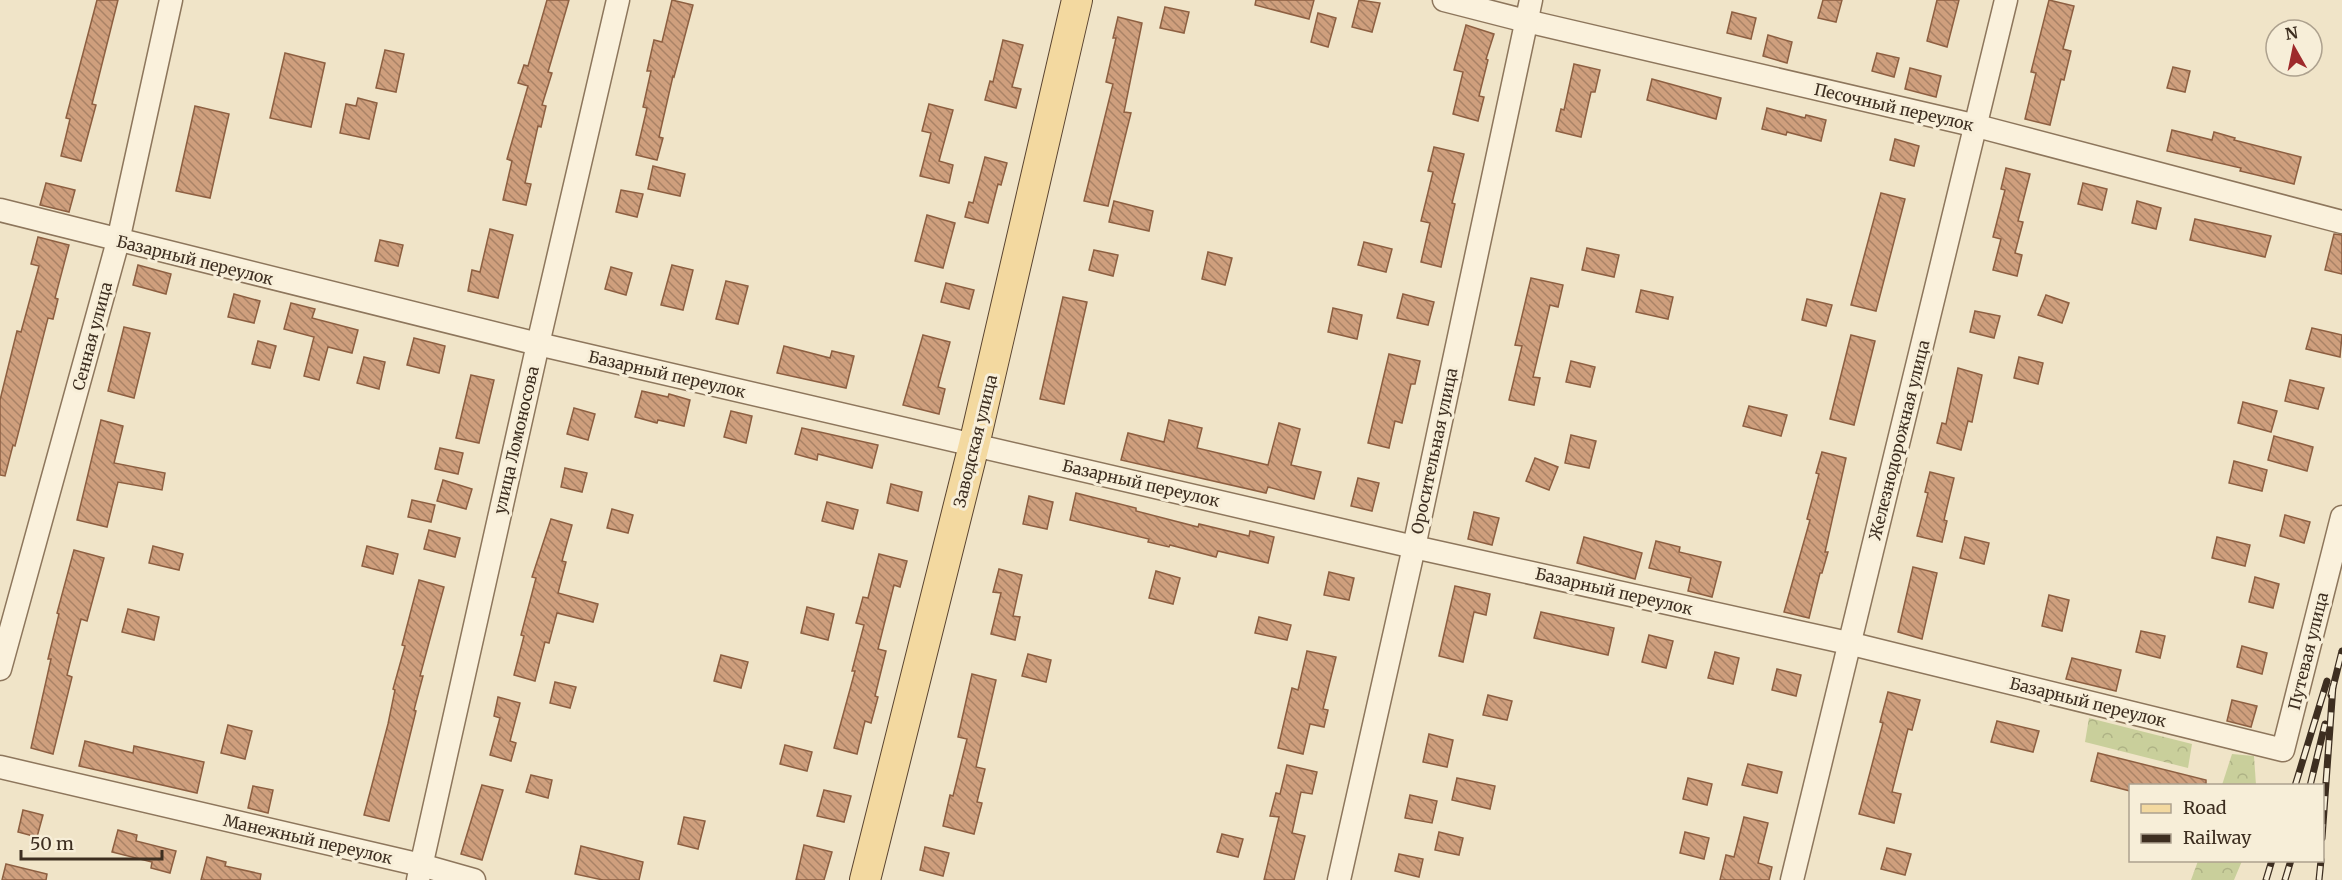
<svg xmlns="http://www.w3.org/2000/svg" width="2342" height="880" font-family="Merriweather,serif">
<style>
.forest{fill:url(#forest-crowns)}
.building{fill:url(#building-back-hatch);stroke:#8d5f41;stroke-width:1.5}
.lines{fill:none;stroke-linecap:round;stroke-linejoin:round}
.minor-casing{stroke:#8d765c;stroke-width:25}
.major-casing{stroke:#5b4430;stroke-width:32}
.minor{stroke:#faf1dc;stroke-width:22}
.major{stroke:#f3d9a0;stroke-width:30}
.rail-casing{stroke:#3d2e20;stroke-width:7}
.rail{stroke:#f7eed8;stroke-width:4.5;stroke-dasharray:14;stroke-linecap:butt}
.labels{text-anchor:middle;dominant-baseline:central;stroke-width:6;stroke-linejoin:round;paint-order:stroke}
.street-label{font-size:16px;fill:#3d2e20;stroke:#f7eed8}
</style>
<defs>
<pattern id="forest-crowns" width="20" height="18" patternUnits="userSpaceOnUse" patternTransform="scale(1.5)"><rect width="20" height="18" fill="#c9cf9b"/><path d="M2 6a3 3 0 1 1 6 0M12 15a3 3 0 1 1 6 0" fill="none" stroke="#aeb285"/></pattern>
<pattern id="building-back-hatch" width="6" height="6" patternUnits="userSpaceOnUse" patternTransform="scale(1.5)"><rect width="6" height="6" fill="#cf9f7d"/><path d="M-1 5l2 2M0 0l6 6M5-1l2 2" fill="none" stroke="#a98266"/></pattern>
</defs>
<rect width="100%" height="100%" fill="#f0e4c8"/>
<g class="forest">
<polygon points="2089,718 2192,744 2188,768 2085,742"/>
<polygon points="2232,754 2254,756 2256,785 2222,785"/>
<polygon points="2198,861 2198,860 2242,861 2234,880 2191,880"/>
</g>
<g class="building">
<polygon points="97,0 118,0 92,104 96,105 81,161 61,156 70,119 66,118"/>
<polygon points="547,0 569,0 548,72 552,73 542,105 546,106 541,127 538,126 525,183 531,184 526,205 503,200 512,161 507,159 528,86 518,83 524,65 528,66"/>
<polygon points="672,0 693,5 674,77 673,76 659,137 663,138 657,160 636,155 647,108 643,107 651,71 647,71 654,40 662,42"/>
<polygon points="1256,0 1314,0 1309,19 1255,5"/>
<polygon points="1359,0 1380,3 1372,32 1352,27"/>
<polygon points="1823,0 1842,0 1836,22 1818,18"/>
<polygon points="1937,0 1959,0 1947,47 1927,41"/>
<polygon points="2049,0 2074,6 2063,49 2071,51 2064,80 2061,79 2050,125 2025,119 2036,73 2031,72"/>
<polygon points="1165,7 1189,12 1184,33 1160,28"/>
<polygon points="1732,12 1756,18 1751,39 1727,33"/>
<polygon points="1318,13 1336,18 1328,47 1311,42"/>
<polygon points="1118,17 1142,23 1124,112 1131,113 1108,206 1084,201 1113,84 1106,82 1116,38 1113,38"/>
<polygon points="1466,25 1494,34 1486,59 1488,60 1479,96 1484,97 1478,121 1453,114 1463,72 1454,70"/>
<polygon points="1768,35 1792,42 1787,63 1763,56"/>
<polygon points="1003,40 1023,45 1012,87 1021,89 1016,108 985,100 990,81 993,82"/>
<polygon points="385,50 404,54 396,92 376,88"/>
<polygon points="285,53 325,63 311,127 270,118"/>
<polygon points="1877,53 1899,58 1894,77 1872,71"/>
<polygon points="1574,64 1600,70 1595,92 1591,92 1581,137 1556,131 1561,109 1564,110"/>
<polygon points="2173,67 2190,71 2185,92 2167,88"/>
<polygon points="1910,68 1941,76 1936,97 1905,89"/>
<polygon points="1652,79 1721,98 1716,119 1647,100"/>
<polygon points="358,98 377,103 369,139 340,133 346,104 356,106"/>
<polygon points="929,104 953,110 939,161 953,165 949,183 920,176 931,133 922,131"/>
<polygon points="195,106 229,114 210,198 176,191"/>
<polygon points="1767,108 1805,118 1806,115 1826,120 1821,141 1787,132 1786,135 1762,129"/>
<polygon points="2172,130 2212,140 2214,132 2235,138 2234,140 2301,157 2294,184 2240,171 2241,168 2167,151"/>
<polygon points="1895,139 1919,146 1914,166 1890,160"/>
<polygon points="1434,147 1464,154 1452,203 1455,204 1441,267 1421,262 1430,223 1421,221 1433,172 1428,171"/>
<polygon points="985,157 1007,163 1001,185 998,184 988,223 965,217 969,202 973,203"/>
<polygon points="653,166 685,174 680,196 648,189"/>
<polygon points="2006,168 2030,174 2018,221 2023,222 2015,253 2022,255 2017,276 1993,270 2001,239 1993,237 2005,190 2001,189"/>
<polygon points="46,183 75,190 69,212 40,205"/>
<polygon points="2083,183 2107,189 2102,210 2078,204"/>
<polygon points="621,190 643,194 637,217 616,212"/>
<polygon points="1881,193 1905,199 1876,311 1851,305"/>
<polygon points="1114,201 1153,211 1149,231 1109,222"/>
<polygon points="2137,201 2161,208 2156,229 2132,223"/>
<polygon points="927,215 955,223 943,268 915,261"/>
<polygon points="2195,219 2271,236 2265,257 2190,240"/>
<polygon points="490,229 513,235 498,298 468,291 472,270 480,272"/>
<polygon points="2334,234 2342,235 2342,274 2325,270"/>
<polygon points="38,237 69,245 55,298 58,299 53,319 48,318 15,446 13,445 5,476 0,475 0,400 17,331 21,332 39,266 31,264"/>
<polygon points="380,240 403,245 398,266 375,261"/>
<polygon points="1364,242 1392,249 1386,272 1358,265"/>
<polygon points="1587,248 1619,255 1614,277 1582,270"/>
<polygon points="1094,250 1118,255 1113,276 1089,270"/>
<polygon points="1208,252 1232,258 1225,285 1202,279"/>
<polygon points="138,265 171,274 166,294 133,285"/>
<polygon points="672,265 693,270 683,310 661,305"/>
<polygon points="611,267 632,273 626,295 605,289"/>
<polygon points="1531,278 1563,285 1558,307 1550,305 1533,377 1540,378 1534,405 1509,400 1522,346 1515,345"/>
<polygon points="726,281 748,286 738,324 716,319"/>
<polygon points="946,283 974,290 969,309 941,302"/>
<polygon points="1641,290 1673,297 1668,319 1636,312"/>
<polygon points="234,294 260,301 254,323 228,317"/>
<polygon points="1403,294 1434,302 1428,325 1397,318"/>
<polygon points="2046,295 2069,303 2062,323 2038,315"/>
<polygon points="1063,297 1087,302 1064,404 1040,399"/>
<polygon points="1807,299 1832,305 1826,326 1802,320"/>
<polygon points="291,303 315,309 312,318 358,330 352,353 328,347 319,380 304,376 314,337 284,329"/>
<polygon points="1333,308 1362,315 1357,339 1328,332"/>
<polygon points="1975,311 2000,316 1994,338 1970,332"/>
<polygon points="124,327 150,333 134,398 108,391"/>
<polygon points="2312,328 2342,335 2340,357 2306,349"/>
<polygon points="923,335 950,342 938,387 945,389 939,414 903,405"/>
<polygon points="1851,335 1875,341 1854,425 1830,419"/>
<polygon points="414,338 445,346 439,373 407,365"/>
<polygon points="258,341 276,346 270,368 252,364"/>
<polygon points="784,346 830,358 832,351 854,356 846,388 777,373"/>
<polygon points="1389,354 1420,361 1415,384 1411,384 1402,423 1395,421 1389,448 1368,443"/>
<polygon points="364,357 385,362 379,389 357,383"/>
<polygon points="2019,357 2043,363 2038,384 2014,378"/>
<polygon points="1571,361 1595,367 1590,387 1566,382"/>
<polygon points="1958,368 1982,375 1972,422 1968,421 1961,450 1937,443 1942,423 1946,424"/>
<polygon points="471,375 494,380 479,443 456,438"/>
<polygon points="2290,380 2324,388 2318,409 2285,401"/>
<polygon points="642,391 668,397 669,394 690,400 684,426 658,420 657,423 635,417"/>
<polygon points="2243,402 2277,411 2271,432 2238,423"/>
<polygon points="1749,406 1787,415 1781,436 1743,426"/>
<polygon points="574,408 595,414 588,440 567,434"/>
<polygon points="731,411 752,416 746,443 724,437"/>
<polygon points="101,420 123,426 114,463 165,473 162,490 118,482 107,527 77,520"/>
<polygon points="1169,420 1202,428 1197,448 1268,465 1279,423 1300,429 1291,465 1321,472 1314,499 1268,487 1266,493 1121,460 1128,433 1164,442"/>
<polygon points="802,428 878,445 872,468 818,454 817,460 795,454"/>
<polygon points="1571,435 1596,441 1589,468 1565,463"/>
<polygon points="2274,436 2313,447 2307,471 2268,460"/>
<polygon points="440,448 463,453 458,474 435,469"/>
<polygon points="1822,452 1846,458 1825,552 1828,552 1822,573 1820,573 1809,618 1784,612 1810,520 1807,519 1819,474 1816,473"/>
<polygon points="1535,458 1558,467 1549,490 1526,481"/>
<polygon points="2234,461 2267,470 2262,491 2229,483"/>
<polygon points="565,468 587,473 582,492 561,487"/>
<polygon points="1930,472 1954,478 1944,520 1947,521 1942,542 1917,536 1928,493 1925,492"/>
<polygon points="1358,478 1379,483 1372,511 1351,506"/>
<polygon points="443,480 472,489 466,509 437,501"/>
<polygon points="891,484 922,492 918,511 887,503"/>
<polygon points="1076,493 1136,508 1136,511 1198,527 1199,524 1249,536 1250,531 1274,537 1268,563 1218,551 1216,557 1170,545 1169,547 1148,542 1149,539 1070,520"/>
<polygon points="1029,496 1053,502 1047,529 1023,524"/>
<polygon points="412,500 435,505 431,522 408,517"/>
<polygon points="827,502 858,510 853,529 822,521"/>
<polygon points="612,509 633,515 628,533 607,528"/>
<polygon points="1474,512 1499,518 1492,545 1468,539"/>
<polygon points="2285,515 2310,522 2304,543 2280,536"/>
<polygon points="551,519 572,525 562,561 566,562 558,593 598,604 593,622 557,613 549,643 545,642 535,681 514,675 524,636 521,635 536,578 532,577"/>
<polygon points="429,530 460,538 455,557 424,549"/>
<polygon points="1584,537 1642,553 1635,579 1577,563"/>
<polygon points="1965,537 1989,543 1984,564 1960,558"/>
<polygon points="2217,537 2250,545 2245,566 2212,558"/>
<polygon points="1656,541 1680,547 1679,552 1721,562 1712,597 1688,591 1691,578 1649,568"/>
<polygon points="153,546 183,554 179,570 149,563"/>
<polygon points="367,546 398,554 393,574 362,566"/>
<polygon points="74,550 104,558 87,621 81,619 67,675 72,677 53,754 31,748 51,659 48,659 59,614 57,613"/>
<polygon points="879,554 907,561 900,587 894,585 878,649 886,651 875,696 878,697 871,723 865,721 857,754 834,748 855,671 852,671 864,625 856,623 863,597 868,598"/>
<polygon points="1913,567 1937,573 1922,639 1898,632"/>
<polygon points="999,569 1022,575 1013,616 1020,617 1015,640 991,634 1001,593 993,592"/>
<polygon points="1156,571 1180,578 1173,604 1149,598"/>
<polygon points="1329,572 1354,578 1349,600 1324,595"/>
<polygon points="2255,577 2279,584 2273,608 2249,602"/>
<polygon points="419,580 444,587 420,676 423,676 414,710 416,711 389,821 364,815 388,724 395,690 393,689 405,646 402,645"/>
<polygon points="1455,586 1490,594 1486,615 1474,612 1463,662 1439,656"/>
<polygon points="2049,595 2069,600 2062,631 2042,626"/>
<polygon points="807,607 834,614 828,640 801,633"/>
<polygon points="128,609 159,617 154,640 122,632"/>
<polygon points="1541,612 1614,628 1608,655 1534,638"/>
<polygon points="1259,617 1291,625 1287,640 1255,633"/>
<polygon points="2141,631 2165,636 2160,658 2136,652"/>
<polygon points="1649,635 1673,641 1666,668 1642,662"/>
<polygon points="2242,646 2267,653 2262,674 2237,667"/>
<polygon points="1307,651 1336,657 1323,709 1328,710 1324,727 1310,724 1303,754 1278,748 1292,688 1298,690"/>
<polygon points="1715,652 1739,658 1733,684 1708,678"/>
<polygon points="1028,654 1051,660 1046,682 1022,676"/>
<polygon points="721,655 748,662 741,688 714,681"/>
<polygon points="2072,658 2121,670 2116,691 2066,679"/>
<polygon points="1777,669 1801,675 1796,696 1772,690"/>
<polygon points="972,674 996,680 976,767 985,769 977,802 982,803 974,834 943,826 950,795 953,796 967,739 958,737"/>
<polygon points="555,682 576,687 570,708 550,703"/>
<polygon points="1888,692 1920,700 1912,730 1908,729 1892,792 1901,794 1894,823 1859,814 1883,723 1880,722"/>
<polygon points="1488,695 1512,701 1507,720 1483,715"/>
<polygon points="498,697 520,703 510,741 516,743 511,761 490,755 500,718 494,716"/>
<polygon points="2232,700 2257,706 2251,727 2227,721"/>
<polygon points="1997,721 2039,731 2033,752 1991,742"/>
<polygon points="228,725 252,731 245,759 221,753"/>
<polygon points="1429,734 1453,740 1447,767 1423,762"/>
<polygon points="85,741 133,753 134,746 204,762 197,793 79,766"/>
<polygon points="785,745 812,752 807,771 780,764"/>
<polygon points="2098,753 2206,780 2206,786 2130,786 2130,791 2091,781"/>
<polygon points="1748,764 1782,772 1777,793 1742,785"/>
<polygon points="1287,765 1317,772 1312,794 1301,792 1292,833 1305,836 1294,880 1264,880 1279,817 1270,816 1276,793 1280,794"/>
<polygon points="531,775 552,780 548,798 526,792"/>
<polygon points="1457,778 1495,786 1490,809 1452,800"/>
<polygon points="1688,778 1712,784 1707,805 1683,799"/>
<polygon points="482,785 503,790 482,860 461,854"/>
<polygon points="253,786 273,790 268,813 248,808"/>
<polygon points="824,790 851,796 844,822 817,816"/>
<polygon points="1410,795 1437,801 1432,823 1405,818"/>
<polygon points="23,810 43,815 37,837 18,832"/>
<polygon points="684,817 705,821 698,849 678,844"/>
<polygon points="1744,817 1768,823 1758,863 1772,867 1769,880 1720,880 1726,855 1734,857"/>
<polygon points="118,830 137,835 136,841 176,851 170,873 151,868 152,862 112,852"/>
<polygon points="1439,832 1463,838 1459,855 1435,850"/>
<polygon points="1685,832 1709,838 1704,859 1680,853"/>
<polygon points="1222,834 1243,839 1238,857 1217,852"/>
<polygon points="804,845 832,852 824,880 796,880"/>
<polygon points="581,846 643,862 639,880 603,880 575,874"/>
<polygon points="925,847 949,853 943,876 920,870"/>
<polygon points="1887,848 1911,854 1905,875 1881,869"/>
<polygon points="1399,854 1423,859 1419,877 1395,871"/>
<polygon points="207,857 226,862 225,866 261,874 260,880 201,880"/>
<polygon points="6,864 47,874 46,880 2,880"/>
</g>
<g class="lines">
<g class="minor-casing">
<g id="minor">
<polyline points="1444,0 1526,21 1977,126 2342,222"/>
<polyline points="0,210 538,344 1414,547 1848,643 2283,750 2342,517"/>
<polyline points="0,669 118,241 171,0"/>
<polyline points="0,767 421,865 474,880"/>
<polyline points="418,880 538,344 618,0"/>
<polyline points="1339,880 1414,547 1531,0"/>
<polyline points="1792,880 2006,0"/>
</g>
</g>
<g class="major-casing">
<polyline id="major" points="865,880 974,445 1077,0"/>
</g>
<use href="#minor" class="minor"/>
<use href="#major" class="major"/>
<g class="rail-casing">
<g id="rail">
<polyline points="2331,695 2342,651"/>
<polyline points="2295,786 2327,681"/>
<polyline points="2310,786 2325,724"/>
<polyline points="2322,838 2333,686"/>
<polyline points="2266,880 2272,860"/>
<polyline points="2285,880 2291,860"/>
<polyline points="2319,880 2321,860"/>
</g>
</g>
<use href="#rail" class="rail"/>
</g>
<g class="labels">
<g class="street-label">
<text transform="translate(1894 107) rotate(13)">Песочный переулок</text>
<text transform="translate(195 260) rotate(14)">Базарный переулок</text>
<text transform="translate(92 336) rotate(-75)">Сенная улица</text>
<text transform="translate(667 374) rotate(13)">Базарный переулок</text>
<text transform="translate(516 440) rotate(-77)">улица Ломоносова</text>
<text transform="translate(1899 440) rotate(-76)">Железнодорожная улица</text>
<text transform="translate(975 441) rotate(-76)">Заводская улица</text>
<text transform="translate(1434 451) rotate(-78)">Оросительная улица</text>
<text transform="translate(1141 483) rotate(13)">Базарный переулок</text>
<text transform="translate(1614 591) rotate(13)">Базарный переулок</text>
<text transform="translate(2308 651) rotate(-76)">Путевая улица</text>
<text transform="translate(2088 702) rotate(14)">Базарный переулок</text>
<text transform="translate(308 839) rotate(13)">Манежный переулок</text>
</g>
</g>
<rect x="2129" y="784" width="195" height="78" fill="#f7eed8" stroke="#ada18e" stroke-width="1.5"/>
<rect x="2141" y="804" width="30" height="9" fill="#f3d9a0" stroke="#ada18e" stroke-width="1.5"/>
<text x="2183" y="814" font-size="18" fill="#3d2e20">Road</text>
<rect x="2141" y="834" width="30" height="9" fill="#3d2e20" stroke="#ada18e" stroke-width="1.5"/>
<text x="2183" y="844" font-size="18" fill="#3d2e20">Railway</text>
<g transform="translate(2294 48) rotate(351)"><circle r="28" fill="#f7eed8" stroke="#ada18e" stroke-width="1.5"/>
<path d="M0-4.5L10 22L0 15L-10 22Z" fill="#9e2a2b"/>
<text y="-9" font-size="16" font-weight="bold" text-anchor="middle" fill="#3d2e20">N</text>
</g>
<path d="M21 850v9h141v-9" fill="none" stroke="#3d2e20" stroke-width="3"/>
<text x="30" y="850" font-size="18" fill="#3d2e20" stroke="#f7eed8" stroke-width="4.5" paint-order="stroke">50 m</text>
</svg>
